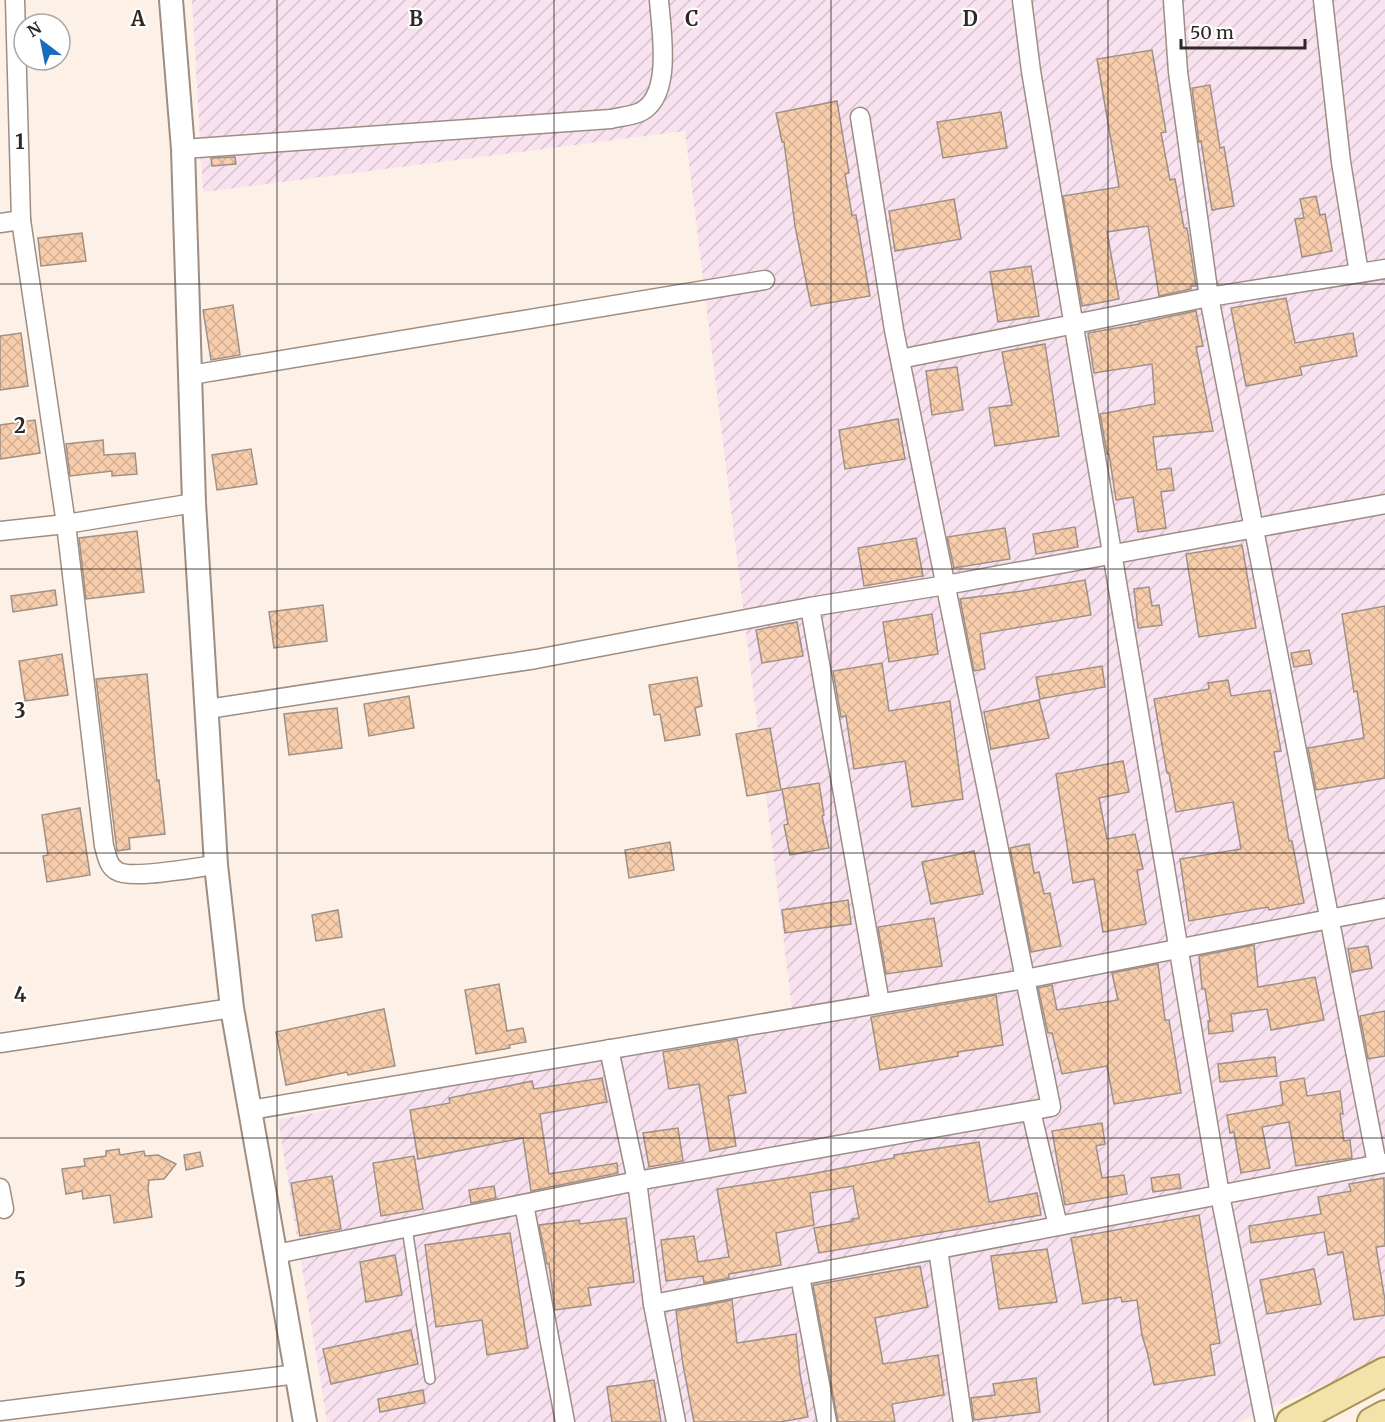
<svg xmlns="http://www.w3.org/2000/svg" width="1385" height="1422" font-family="Merriweather,serif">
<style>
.industrial{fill:url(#industrial-furrows)}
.building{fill:url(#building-cross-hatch);stroke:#9f9086;stroke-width:1.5}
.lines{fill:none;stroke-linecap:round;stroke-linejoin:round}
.service-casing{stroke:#9d8e84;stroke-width:12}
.minor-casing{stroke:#9d8e84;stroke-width:21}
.tertiary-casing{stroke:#9d8e84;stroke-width:26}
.primary-casing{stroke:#a99455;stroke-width:32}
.service{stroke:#fff;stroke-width:9}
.minor{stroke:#fff;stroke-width:18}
.tertiary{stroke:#fff;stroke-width:22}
.primary{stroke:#f3e2a9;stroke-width:28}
.grid{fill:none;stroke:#2e2824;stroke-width:1.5;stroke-opacity:0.55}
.grid-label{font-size:20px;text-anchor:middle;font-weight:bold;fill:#2e2824;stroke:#fff;stroke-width:4.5;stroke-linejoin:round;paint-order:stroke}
</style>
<defs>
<pattern id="industrial-furrows" width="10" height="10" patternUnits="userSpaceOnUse" patternTransform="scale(1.5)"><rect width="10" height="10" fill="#f8e2f0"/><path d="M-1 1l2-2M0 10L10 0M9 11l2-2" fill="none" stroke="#d5c2ce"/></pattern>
<pattern id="building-cross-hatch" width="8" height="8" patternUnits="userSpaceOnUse" patternTransform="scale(1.5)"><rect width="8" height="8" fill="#f8cdac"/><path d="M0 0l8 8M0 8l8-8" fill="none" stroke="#d5b094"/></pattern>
</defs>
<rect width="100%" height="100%" fill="#fdf1e7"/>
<polygon class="industrial" points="192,0 1385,0 1385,1359 1239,1422 327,1422 278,1120 793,1017 685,131 203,192"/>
<g class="building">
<polygon points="1152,50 1166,132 1161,133 1170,180 1175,179 1184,228 1187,228 1196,286 1191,286 1191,289 1159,296 1148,226 1107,232 1119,299 1082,306 1063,196 1119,187 1097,59"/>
<polygon points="1210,85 1220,148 1224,147 1234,206 1212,210 1201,141 1199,142 1192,88"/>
<polygon points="837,101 849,173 845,174 852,215 856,215 870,296 811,306 795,226 784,142 782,142 776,113"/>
<polygon points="1001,112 1007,148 943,158 937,122"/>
<polygon points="235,157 236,164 212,166 211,158"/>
<polygon points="1316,196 1320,215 1325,214 1332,251 1302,257 1295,219 1304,218 1300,199"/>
<polygon points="954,199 961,239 895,251 889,211"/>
<polygon points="82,233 86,261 41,266 38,238"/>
<polygon points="1031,266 1039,316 998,322 990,272"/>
<polygon points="1286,298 1295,343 1353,333 1357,356 1300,367 1302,375 1246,386 1231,308"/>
<polygon points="233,305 240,355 211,360 203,310"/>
<polygon points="1196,311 1203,346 1196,347 1213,431 1153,437 1157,470 1171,468 1174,490 1161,492 1166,528 1138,532 1133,497 1116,500 1109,454 1107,454 1100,414 1155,404 1152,364 1094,373 1088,333 1139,324 1139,323"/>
<polygon points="21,333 28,386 0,390 0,336"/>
<polygon points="1045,344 1059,436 995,446 989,408 1012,405 1002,352"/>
<polygon points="957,367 963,410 932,415 926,371"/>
<polygon points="898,419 905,459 845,469 839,430"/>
<polygon points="35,420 40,453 0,459 0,425"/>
<polygon points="103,440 104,455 135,453 137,474 112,476 112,471 70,476 66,444"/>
<polygon points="251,449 257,484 217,490 212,455"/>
<polygon points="1075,527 1078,547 1036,554 1033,534"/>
<polygon points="1005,528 1010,559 954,568 947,537"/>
<polygon points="137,531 144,592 86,599 79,538"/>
<polygon points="916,538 923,576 864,586 858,548"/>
<polygon points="1242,545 1256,628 1199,637 1186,554"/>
<polygon points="1085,580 1091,615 980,634 985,669 974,671 960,599 1021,591"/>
<polygon points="1149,587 1152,606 1159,605 1162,625 1138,628 1134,589"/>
<polygon points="55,590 57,605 13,612 11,596"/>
<polygon points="323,605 327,641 274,648 269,612"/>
<polygon points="1385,606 1385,778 1316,790 1308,748 1364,738 1357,691 1354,692 1342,614"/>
<polygon points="932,614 938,654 889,662 883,622"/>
<polygon points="797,622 803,656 762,663 756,630"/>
<polygon points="1309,650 1312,664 1294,667 1291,653"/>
<polygon points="62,654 68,695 25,701 19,661"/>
<polygon points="882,663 889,711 950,701 963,799 912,807 905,761 854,769 846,716 841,717 833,671"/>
<polygon points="1102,666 1105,687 1040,699 1036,677"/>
<polygon points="147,674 157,781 159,780 165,834 129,838 130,849 117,851 96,679"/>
<polygon points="697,677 702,706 695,708 700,735 665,741 660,714 654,715 649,685"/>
<polygon points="1228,680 1231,696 1270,690 1281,751 1274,752 1289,841 1292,841 1304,903 1269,910 1268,907 1189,921 1180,859 1241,849 1233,802 1176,812 1169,773 1167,773 1154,699 1209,689 1208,683"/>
<polygon points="409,696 414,728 369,736 364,704"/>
<polygon points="1039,700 1049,738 991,749 984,712"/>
<polygon points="337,708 342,748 289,755 284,714"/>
<polygon points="770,728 781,790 747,796 736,734"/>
<polygon points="1123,761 1129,792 1099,798 1107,839 1135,834 1143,869 1137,870 1146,924 1103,932 1094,879 1073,883 1056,774"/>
<polygon points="819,783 824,815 822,816 829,848 790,855 784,825 788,824 782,789"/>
<polygon points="80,808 90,875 47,882 43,856 48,855 42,815"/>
<polygon points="670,842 674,870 629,878 625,850"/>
<polygon points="1029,844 1034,873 1039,872 1044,894 1050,893 1061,946 1031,952 1010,848"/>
<polygon points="974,851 983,894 931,904 922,862"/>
<polygon points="848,900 851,924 785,933 782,910"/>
<polygon points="338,910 342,937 316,941 312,915"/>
<polygon points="934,918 942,966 886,974 878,927"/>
<polygon points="1254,945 1258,987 1315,977 1324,1020 1271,1030 1267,1009 1231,1014 1233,1031 1209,1034 1208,1021 1210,1021 1205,989 1202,989 1199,956"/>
<polygon points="1368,946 1372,968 1352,972 1348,949"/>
<polygon points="1158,964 1165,1020 1169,1020 1181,1093 1114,1104 1107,1066 1062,1074 1052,1033 1048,1033 1038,988 1052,985 1057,1010 1118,1000 1112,973"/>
<polygon points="499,984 507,1031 523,1028 526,1042 509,1045 510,1048 476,1054 465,990"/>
<polygon points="996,995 1003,1045 958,1052 958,1056 880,1070 871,1017"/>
<polygon points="384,1009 395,1066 348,1075 347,1072 286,1085 276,1032"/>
<polygon points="1385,1011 1385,1056 1368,1059 1360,1016"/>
<polygon points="737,1039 746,1093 728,1096 736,1146 710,1151 699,1084 669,1089 663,1052"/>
<polygon points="1275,1057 1277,1076 1220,1082 1218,1064"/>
<polygon points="602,1078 607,1102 540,1114 549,1174 617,1163 618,1173 531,1191 523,1138 418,1159 410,1110 450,1103 449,1098 532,1081 534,1089"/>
<polygon points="1304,1078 1307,1096 1340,1091 1343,1114 1340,1114 1344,1141 1350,1140 1352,1158 1296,1166 1289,1122 1262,1127 1270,1168 1241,1173 1234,1132 1230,1133 1227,1115 1283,1105 1280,1082"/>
<polygon points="1102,1123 1105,1144 1096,1146 1102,1178 1124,1175 1127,1194 1065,1205 1052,1131"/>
<polygon points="678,1128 683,1161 649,1167 643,1133"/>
<polygon points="979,1142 989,1202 1037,1193 1041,1215 819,1253 814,1228 853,1221 852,1219 859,1218 853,1186 810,1193 814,1225 776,1233 781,1265 729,1274 729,1278 704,1283 703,1276 666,1281 661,1240 694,1236 698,1262 729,1257 717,1189 806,1175 894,1158 894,1155"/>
<polygon points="119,1149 120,1155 144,1151 145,1156 158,1155 176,1164 164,1179 149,1180 148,1189 152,1217 114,1223 110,1195 83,1199 82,1191 66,1194 62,1169 85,1166 84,1159 106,1156 106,1151"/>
<polygon points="200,1152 203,1166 186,1170 184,1155"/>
<polygon points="414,1156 423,1209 381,1216 373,1163"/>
<polygon points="1179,1174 1181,1188 1153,1192 1151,1178"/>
<polygon points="332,1176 341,1229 300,1236 291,1183"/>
<polygon points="1384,1178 1385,1246 1376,1247 1385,1300 1385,1315 1354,1320 1343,1252 1328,1255 1324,1232 1251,1243 1249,1226 1321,1214 1318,1197 1351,1191 1349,1184"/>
<polygon points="494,1186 496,1198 471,1203 469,1190"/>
<polygon points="1199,1215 1220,1343 1210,1345 1215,1375 1154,1385 1148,1355 1142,1335 1137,1300 1122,1302 1121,1297 1083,1304 1071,1238"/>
<polygon points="626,1218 634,1282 588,1288 591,1305 555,1310 549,1264 547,1264 539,1225 579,1220 580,1224"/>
<polygon points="510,1233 528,1348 487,1355 482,1320 436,1327 425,1245"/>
<polygon points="1047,1249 1057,1302 999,1309 991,1256"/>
<polygon points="395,1255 402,1295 366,1302 360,1262"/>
<polygon points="920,1266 928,1307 875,1318 883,1364 938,1355 944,1395 892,1404 895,1422 838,1422 813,1285"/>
<polygon points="1314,1269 1321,1304 1267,1314 1260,1280"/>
<polygon points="732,1300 737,1343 796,1334 800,1374 808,1417 780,1422 694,1422 683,1365 676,1311"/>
<polygon points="411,1330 418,1364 331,1384 323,1349"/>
<polygon points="1036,1378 1040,1412 974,1420 971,1398 995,1395 993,1384"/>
<polygon points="654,1380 661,1422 612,1422 607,1387"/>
<polygon points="423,1390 425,1403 380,1412 378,1399"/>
</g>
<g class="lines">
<g class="service-casing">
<polyline id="service" points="407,1228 430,1379"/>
</g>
<g class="minor-casing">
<g id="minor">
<polyline points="1022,0 1031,71 1220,1195 1265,1422"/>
<polyline points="1173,0 1178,72 1209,297 1377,1164"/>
<polyline points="1323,0 1341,162 1359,273"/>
<path d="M 183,149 L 611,119 C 619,117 630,116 638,113 C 674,99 661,30 659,0"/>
<path d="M 21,220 L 66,524 L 104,846 C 107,856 108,866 117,871 C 131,880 197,867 216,865"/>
<polyline points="0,223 21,220 15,0"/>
<polyline points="900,359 1209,297 1385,269"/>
<polyline points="191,375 765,280"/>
<polyline points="0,531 66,524 194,503"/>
<polyline points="208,709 536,659 810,607"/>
<polyline points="880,1003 810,607 946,585 1385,504"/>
<polyline points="0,1043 232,1008"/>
<polyline points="609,1049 637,1181 653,1304 676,1422"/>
<polyline points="251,1110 1025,979 1385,908"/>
<polyline points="1031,1111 1058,1226"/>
<polyline points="0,1188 4,1209"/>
<polyline points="524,1204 565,1422"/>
<polyline points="938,1249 963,1422"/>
<polyline points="276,1254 637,1181 1051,1107 894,330 860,117"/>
<polyline points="800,1276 827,1422"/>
<polyline points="653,1304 1385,1163"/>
<polyline points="0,1411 297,1374"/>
</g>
</g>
<g class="tertiary-casing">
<polyline id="tertiary" points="171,0 183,149 194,503 216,865 232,1008 305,1422"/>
</g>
<g class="primary-casing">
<g id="primary">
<polyline points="1291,1422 1385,1372"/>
<polyline points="1372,1422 1385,1415"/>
</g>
</g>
<use href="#service" class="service"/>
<use href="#minor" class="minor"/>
<use href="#tertiary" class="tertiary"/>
<use href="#primary" class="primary"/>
</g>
<path class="grid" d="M 277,0 L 277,1422M 554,0 L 554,1422M 831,0 L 831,1422M 1108,0 L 1108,1422M 0,284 L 1385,284M 0,569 L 1385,569M 0,853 L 1385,853M 0,1138 L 1385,1138"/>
<g class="grid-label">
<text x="138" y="26">A</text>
<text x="416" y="26">B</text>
<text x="692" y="26">C</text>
<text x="970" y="26">D</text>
<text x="20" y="149">1</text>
<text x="20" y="433">2</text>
<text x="20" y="718">3</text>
<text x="20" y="1002">4</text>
<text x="20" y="1287">5</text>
</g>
<g transform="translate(42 42) rotate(328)"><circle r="28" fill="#ffffff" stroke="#aba9a7" stroke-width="1.5"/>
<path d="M0-4.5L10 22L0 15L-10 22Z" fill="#176dbb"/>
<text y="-9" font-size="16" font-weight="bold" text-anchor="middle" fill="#2e2824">N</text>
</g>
<path d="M1181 39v9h124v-9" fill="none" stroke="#2e2824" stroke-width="3"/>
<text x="1190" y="39" font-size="18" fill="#2e2824" stroke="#ffffff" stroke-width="4.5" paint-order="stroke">50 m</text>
</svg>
